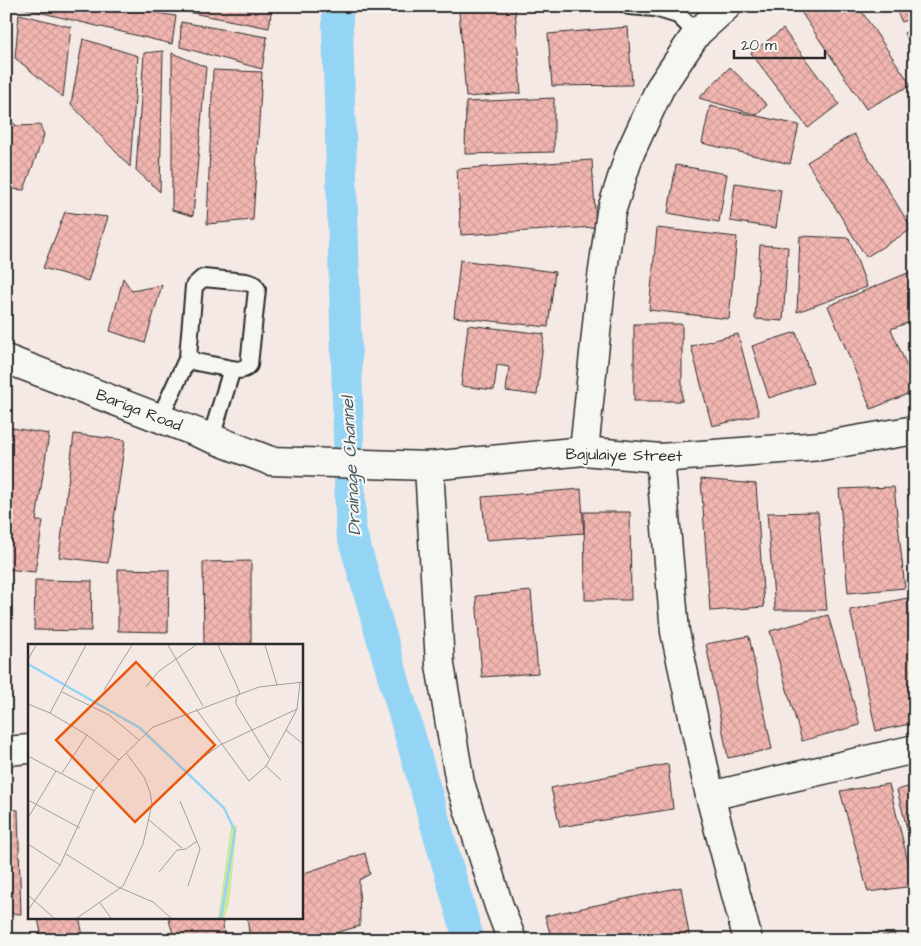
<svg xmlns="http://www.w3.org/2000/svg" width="921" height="946" font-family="'Architects Daughter',sans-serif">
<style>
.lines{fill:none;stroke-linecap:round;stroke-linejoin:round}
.canal{stroke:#94d4f5;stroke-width:31}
.building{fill:url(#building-cross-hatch);stroke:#2b2b2b}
.lane-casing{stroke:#2b2b2b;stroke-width:20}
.street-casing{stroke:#2b2b2b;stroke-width:31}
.secondary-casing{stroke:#2b2b2b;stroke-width:31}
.lane{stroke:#f6f6f2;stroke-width:16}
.street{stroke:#f6f6f2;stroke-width:28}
.secondary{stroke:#f6f6f2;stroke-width:28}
.labels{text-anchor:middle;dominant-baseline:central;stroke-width:4.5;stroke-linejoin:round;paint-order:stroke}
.street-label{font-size:16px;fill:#2b2b2b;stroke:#f6f6f2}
.water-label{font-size:18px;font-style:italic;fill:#45555e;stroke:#f6f6f2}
.inset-river{fill:none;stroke:#94d4f5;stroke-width:2.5}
.inset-road{fill:none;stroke:#a49d9b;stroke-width:1}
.view{fill:#e8590c;fill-opacity:0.15;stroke:#e8590c;stroke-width:2.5}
.inset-edge{fill:none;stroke:#2b2b2b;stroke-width:2.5}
</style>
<defs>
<pattern id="building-cross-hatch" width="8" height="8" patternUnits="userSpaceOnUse" patternTransform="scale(1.25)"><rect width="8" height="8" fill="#f2b6b1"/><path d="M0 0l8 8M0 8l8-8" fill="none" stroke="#d09d98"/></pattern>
</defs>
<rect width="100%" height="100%" fill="#f5e9e5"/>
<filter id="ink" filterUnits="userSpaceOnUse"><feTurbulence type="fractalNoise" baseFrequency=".02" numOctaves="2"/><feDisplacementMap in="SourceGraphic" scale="10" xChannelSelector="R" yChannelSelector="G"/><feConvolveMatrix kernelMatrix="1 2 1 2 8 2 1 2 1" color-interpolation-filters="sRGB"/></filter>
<g filter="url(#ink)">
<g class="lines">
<polyline class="canal" points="337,6 351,531 469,940"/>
</g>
<g class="building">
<polygon points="23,6 112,6 176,16 172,44 22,8"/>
<polygon points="177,6 272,6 269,28 177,10"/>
<polygon points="455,6 496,6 455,9"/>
<polygon points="797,6 858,6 911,85 866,109"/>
<polygon points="894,6 915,6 915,16 902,22"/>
<polygon points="515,7 521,93 466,97 459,11"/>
<polygon points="19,14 71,27 63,97 15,58"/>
<polygon points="181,22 267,37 262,69 180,47"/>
<polygon points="628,27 632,85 552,86 548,34"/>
<polygon points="915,27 915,53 904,33"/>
<polygon points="783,29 839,104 808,128 751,53"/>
<polygon points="83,39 138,56 130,167 71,104"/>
<polygon points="163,51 160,192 136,170 144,53"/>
<polygon points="172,53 206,67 193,216 172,210"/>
<polygon points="730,67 767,105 757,115 699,98"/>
<polygon points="213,70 262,72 253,220 207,224"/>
<polygon points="554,98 554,152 465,154 466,102"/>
<polygon points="710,106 799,125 790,164 702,143"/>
<polygon points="9,119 17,126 40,125 44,135 24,190 9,189 6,187 6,129"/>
<polygon points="854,134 912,229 866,257 807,162"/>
<polygon points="592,160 596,227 461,235 457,169"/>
<polygon points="676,165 727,174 719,222 668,213"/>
<polygon points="735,183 781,190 776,228 730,221"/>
<polygon points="65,212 108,217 88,281 43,268"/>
<polygon points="657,228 737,237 729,319 649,310"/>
<polygon points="800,236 849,238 867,287 797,312"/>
<polygon points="760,245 788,247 783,321 755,319"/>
<polygon points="460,260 555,272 548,327 454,317"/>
<polygon points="915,270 915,320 891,329 915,385 915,391 871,409 828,306"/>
<polygon points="123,278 132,291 162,285 145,343 110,331"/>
<rect x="634" y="324" width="48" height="77"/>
<polygon points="468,325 544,334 537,395 506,391 509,367 497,365 494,390 461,386"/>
<polygon points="796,332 813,383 769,398 752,346"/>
<polygon points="738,334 759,415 712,426 691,346"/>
<polygon points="6,427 49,434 36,521 43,521 35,572 6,569"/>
<polygon points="74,434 125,440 108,563 59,557"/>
<polygon points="701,479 756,484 764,607 710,611"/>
<polygon points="894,487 905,588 848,593 839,489"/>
<polygon points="915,488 915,526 907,490"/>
<polygon points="581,489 584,533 486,540 482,497"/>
<polygon points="584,512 630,512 631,600 585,600"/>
<polygon points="818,512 827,610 775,610 767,513"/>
<polygon points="251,561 251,645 204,645 203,562"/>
<polygon points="118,569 169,570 168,632 118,631"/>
<polygon points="35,580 92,581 91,631 34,630"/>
<polygon points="531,591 538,673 482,677 476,596"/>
<polygon points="907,598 915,634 915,723 876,731 850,610"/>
<polygon points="828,615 860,725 802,741 770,631"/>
<polygon points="749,636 772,749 728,758 706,644"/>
<polygon points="668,764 673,809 560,827 551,788"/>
<polygon points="889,784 914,886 868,892 840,791"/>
<polygon points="915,785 915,859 897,790"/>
<polygon points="6,809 18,810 21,914 6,913"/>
<polygon points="365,853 370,874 359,880 360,926 310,940 250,940 247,917 301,917 301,874"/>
<polygon points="681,887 690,940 552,940 545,916"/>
<polygon points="38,917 79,917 84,940 42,940"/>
<polygon points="168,917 222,917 225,940 175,940"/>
<polygon points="894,933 896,940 867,940"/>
</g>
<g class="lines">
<g class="lane-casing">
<g id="lane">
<polyline points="629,6 655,8 678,15 697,33"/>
<polyline points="160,418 188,357"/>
<path d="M 211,438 L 232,369 C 239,370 244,371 249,365 L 257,289 L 253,284 L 246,282 L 203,278 L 194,286 L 188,357 L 196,362 L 232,369"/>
</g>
</g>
<g class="street-casing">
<g id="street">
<polyline points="584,451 601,285 611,212 630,153 660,88 697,33 727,6"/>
<polyline points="660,458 675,632 710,796 748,940"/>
<polyline points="429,466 440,665 460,783 499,906 512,940"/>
<polyline points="6,751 29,749"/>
<polyline points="710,796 915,749"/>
</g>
</g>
<g class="secondary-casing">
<polyline id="secondary" points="6,359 271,461 429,466 584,451 660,458 821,446 915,430"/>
</g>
<use href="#lane" class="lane"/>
<use href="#street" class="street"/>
<use href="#secondary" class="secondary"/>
</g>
</g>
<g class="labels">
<g class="street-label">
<text transform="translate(139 410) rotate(21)">Bariga Road</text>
<text transform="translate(624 455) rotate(1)">Bajulaiye Street</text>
</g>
<g class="water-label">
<text transform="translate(351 466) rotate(-93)">Drainage Channel</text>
</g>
</g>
<g transform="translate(28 644)">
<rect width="275" height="275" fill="#f5e9e5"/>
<path d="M 209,181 L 201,260 L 196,274 L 190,274 L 203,182 Z" fill="#cde79d"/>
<path class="inset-river" d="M 0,20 L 112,84 L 196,164 L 207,187 L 193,274"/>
<path class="inset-road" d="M 140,1 L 175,62M 190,1 L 212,49 L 208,54 L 208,60 L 241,114M 237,1 L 249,41M 0,16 L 8,1M 118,43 L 131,27 L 168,1M 76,46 L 104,1M 34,48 L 81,71 L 111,96M 0,60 L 22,69 L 59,91 L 91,116M 168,65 L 221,137 L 238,122 L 258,86 L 269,65 L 272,38M 22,69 L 58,1M 258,86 L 275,100M 0,112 L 66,147M 173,115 L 192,101 L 269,65M 238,122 L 253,136M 34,129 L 59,91M 0,156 L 52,184M 152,157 L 172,205 L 160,242M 0,174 L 28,127M 121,176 L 154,204M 0,200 L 32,221M 38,210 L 90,243 L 125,258 L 143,274M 131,228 L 149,206 L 158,205 L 169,197M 0,251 L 26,274M 72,259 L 83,274M 0,266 L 32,221 L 66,147 L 91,116 L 125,83 L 231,43 L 275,38M 49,274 L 95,242 L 115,200 L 124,160 L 122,148 L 116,133 L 99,110"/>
<path class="view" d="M 108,18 L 187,101 L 107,178 L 28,96 Z"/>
<rect width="275" height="275" class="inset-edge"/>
</g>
<rect width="921" height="946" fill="none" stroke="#f6f6f2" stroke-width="25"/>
<rect x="12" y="12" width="896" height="921" fill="none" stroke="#2b2b2b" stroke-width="2" filter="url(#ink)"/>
<path d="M734 50v8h91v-8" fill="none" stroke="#2b2b2b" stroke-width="2.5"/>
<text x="741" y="50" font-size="15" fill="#2b2b2b" stroke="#f6f6f2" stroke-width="4" paint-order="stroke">20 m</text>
</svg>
